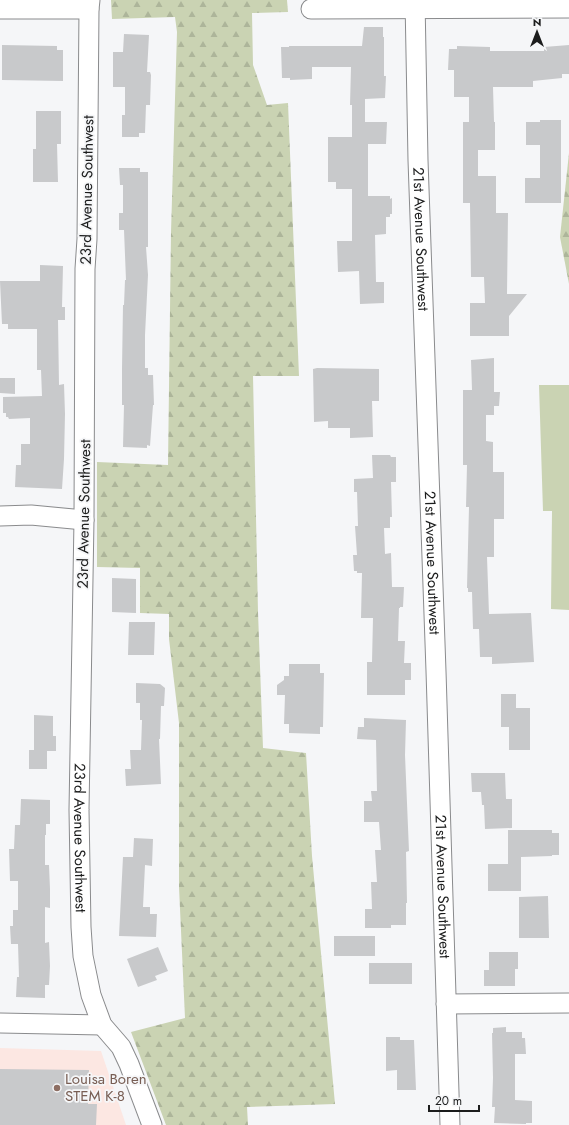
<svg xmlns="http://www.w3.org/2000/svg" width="569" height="1125" font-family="Jost,sans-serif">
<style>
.education{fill:#fce7e2}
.green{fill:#cad3b3}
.forest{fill:url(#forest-firs)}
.building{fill:#c8c9cb}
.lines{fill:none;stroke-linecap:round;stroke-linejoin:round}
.street-casing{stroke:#8a8b8d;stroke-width:21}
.street{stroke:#fff;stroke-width:19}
.education-dot{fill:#8d6e63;stroke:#f5f6f8;stroke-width:1.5}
.labels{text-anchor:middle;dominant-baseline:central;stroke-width:3.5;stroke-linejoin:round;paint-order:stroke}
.street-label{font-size:15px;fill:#1c1d1d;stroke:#f5f6f8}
.education-label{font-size:15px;fill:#785e54;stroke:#f5f6f8;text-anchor:start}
</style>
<defs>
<pattern id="forest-firs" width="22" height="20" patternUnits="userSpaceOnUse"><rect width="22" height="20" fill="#cad3b3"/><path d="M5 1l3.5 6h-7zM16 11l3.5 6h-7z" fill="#adb59a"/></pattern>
</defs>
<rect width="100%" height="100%" fill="#f5f6f8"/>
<polygon class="education" points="0,1048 101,1051 126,1125 0,1125"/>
<polygon class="green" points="539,385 569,385 569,610 551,609 552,511 543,511"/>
<g class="forest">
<polygon points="111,0 287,0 288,12 252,13 253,65 267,105 288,103 299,376 253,376 258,612 263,748 306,753 312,856 335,1104 247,1107 248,1125 166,1125 131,1032 185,1018 179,887 179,723 169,639 169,614 140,613 140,568 97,567 97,462 168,465 171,232 177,32 175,17 112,19"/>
<polygon points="569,153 569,284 560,237"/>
</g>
<g class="building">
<polygon points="364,27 383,27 383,37 384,37 384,76 386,76 385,98 365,99 365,122 387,122 386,144 368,144 368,196 390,196 390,199 392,198 392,214 390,214 390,217 386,217 386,234 375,235 376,282 384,282 384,303 360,304 359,271 338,272 337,241 352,241 352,189 336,189 336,182 328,182 328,137 352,137 352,105 350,105 351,67 312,67 312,79 290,80 290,78 282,78 281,47 289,47 289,46 362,46"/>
<polygon points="124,34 149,35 147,72 150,72 151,75 150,105 146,105 145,133 139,133 139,137 122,137 122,115 125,115 125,87 113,87 113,52 123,52"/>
<polygon points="2,45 57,46 57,50 63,50 63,81 2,80"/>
<polygon points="569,45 569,74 562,74 562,78 533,81 533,87 493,87 494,122 495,122 495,150 478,150 478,176 496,176 496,213 508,213 507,294 527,294 509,316 509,336 470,336 470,303 485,303 484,277 471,277 470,203 463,203 463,122 469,122 469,97 454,97 454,70 448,70 449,49 457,49 457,46 490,47 490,51 544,51 544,47"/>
<polygon points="36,111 61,111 61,144 57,144 58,182 33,182 33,149 36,149"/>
<polygon points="540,120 561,120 561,203 525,203 525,178 540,178 540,145 526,145 526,122 540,122"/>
<polygon points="119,168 140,168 140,172 148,172 148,247 146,247 148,275 145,335 145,368 148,368 148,375 153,375 154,405 153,405 150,446 147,445 147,448 123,447 124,405 122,405 122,369 123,305 124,305 125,280 126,280 124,230 119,230 119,213 123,213 123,185 120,185"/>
<polygon points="40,265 63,266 62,307 65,307 65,320 58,320 59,385 64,384 65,414 64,459 62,489 15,487 16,465 21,465 21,444 30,444 30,418 9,419 8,417 6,417 6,413 3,413 3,397 42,396 41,370 37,370 37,329 8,329 8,324 2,324 0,281 40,281"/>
<polygon points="494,358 494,392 500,392 499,406 494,406 494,415 486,415 486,441 493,442 493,472 504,472 504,519 494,519 494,557 487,557 489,614 531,613 534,662 492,664 492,657 480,657 479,629 473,629 472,592 468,592 468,588 467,588 469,507 466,507 467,465 463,465 463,390 472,390 471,360"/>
<polygon points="317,368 379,369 379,401 372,401 373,437 350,438 350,428 328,428 328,421 314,422 313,369"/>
<polygon points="0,378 15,378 15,394 0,393"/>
<polygon points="372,455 390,455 391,457 396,457 396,482 391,482 392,517 390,517 390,528 384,528 385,554 391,553 392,587 404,587 403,607 400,607 400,608 399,608 398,641 405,641 404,663 411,663 411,680 405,680 405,695 367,695 367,662 372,662 373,618 361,618 362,573 357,573 357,571 354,571 353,555 357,555 355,526 358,526 357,492 354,492 354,479 373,478"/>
<polygon points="112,578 136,579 136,613 112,612"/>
<polygon points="129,622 155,622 154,655 128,655"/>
<polygon points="289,664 320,664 320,673 324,673 323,727 320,727 320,734 289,733 289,724 284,724 285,695 277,695 277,685 284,680 284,676 289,676"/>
<polygon points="136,683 160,684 165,688 164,706 161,706 160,739 159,739 161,784 126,786 125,769 131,769 130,750 141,750 142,720 140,720 140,703 136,703"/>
<polygon points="501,694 516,694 516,708 530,708 530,750 509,750 509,727 501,727"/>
<polygon points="34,715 53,716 53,736 56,736 56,751 47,751 47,769 29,769 29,750 34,750"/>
<polygon points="364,718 406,720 405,755 409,851 406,852 407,903 406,903 406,925 391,925 391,928 365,928 365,909 372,909 371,882 377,882 375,850 381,850 379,822 364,822 364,801 372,801 371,791 377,791 376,740 357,739 358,727 364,727"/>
<polygon points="471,773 505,773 506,799 512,799 512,828 485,829 484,805 482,805 481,792 472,792"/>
<polygon points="21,799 50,800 50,824 46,824 46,835 45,835 45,865 49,865 50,889 50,908 45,907 45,943 49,942 50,966 49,985 45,985 45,998 16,997 17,977 19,977 18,944 11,944 10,926 13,926 13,910 18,910 18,881 10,881 9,849 14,849 15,825 20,825"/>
<polygon points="508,830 552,830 552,833 559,833 559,855 552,855 552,856 521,857 521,891 488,891 488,864 508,864"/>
<polygon points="134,838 153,839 152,866 145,865 143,907 150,907 150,914 157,914 156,937 119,936 123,857 133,857"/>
<polygon points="548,896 549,938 519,938 519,897"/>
<rect x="334" y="936" width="41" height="20"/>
<polygon points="158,947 168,971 155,976 157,980 138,987 127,959"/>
<polygon points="489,952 518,952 518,969 515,969 515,986 484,986 484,970 489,970"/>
<rect x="369" y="963" width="43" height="21"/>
<polygon points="506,1027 506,1032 522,1032 522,1038 525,1038 526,1054 515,1054 515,1100 532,1101 532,1123 526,1123 526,1124 494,1123 495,1107 492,1107 493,1078 492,1033 493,1033 493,1028"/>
<polygon points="386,1037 400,1037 400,1040 414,1040 416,1090 397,1090 397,1070 386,1071"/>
<polygon points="0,1069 89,1070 88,1104 97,1104 96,1125 0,1125"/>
</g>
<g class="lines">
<g class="street-casing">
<g id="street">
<path id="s1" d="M 90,0 L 89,9 L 87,239 L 85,269 L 84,520 L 79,810 L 81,927 L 83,956 L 91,995 L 102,1025 L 121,1047 L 129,1064 L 152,1125"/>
<path id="s2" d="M 415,0 L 418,160 L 436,671 L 450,1125"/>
<polyline points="0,9 89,9"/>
<polyline points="311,9 569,8"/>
<polyline points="0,516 31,515 84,520"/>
<polyline points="446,1004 569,1003"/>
<polyline points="0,1023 102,1025"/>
</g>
</g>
<use href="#street" class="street"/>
</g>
<circle class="education-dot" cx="57" cy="1088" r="4"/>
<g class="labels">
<g class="street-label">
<text transform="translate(87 190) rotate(-89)">23rd Avenue Southwest</text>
<text stroke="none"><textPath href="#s2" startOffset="239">21st Avenue Southwest</textPath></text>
<text transform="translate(84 514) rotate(-89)">23rd Avenue Southwest</text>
<text stroke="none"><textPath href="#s2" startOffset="563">21st Avenue Southwest</textPath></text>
<text stroke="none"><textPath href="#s1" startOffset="838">23rd Avenue Southwest</textPath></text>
<text stroke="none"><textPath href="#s2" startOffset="887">21st Avenue Southwest</textPath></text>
</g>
<g class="education-label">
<text x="65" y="1079">Louisa Boren<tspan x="65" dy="17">STEM K-8</tspan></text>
</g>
</g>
<g transform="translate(537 32)" stroke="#f5f6f8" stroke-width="3" paint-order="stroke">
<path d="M0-3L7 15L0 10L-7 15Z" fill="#1c1d1d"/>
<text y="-6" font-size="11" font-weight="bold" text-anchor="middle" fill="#1c1d1d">N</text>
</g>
<path d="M429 1105v6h50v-6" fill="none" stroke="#1c1d1d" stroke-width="2"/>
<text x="435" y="1105" font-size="12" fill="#1c1d1d" stroke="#f5f6f8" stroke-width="3" paint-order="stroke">20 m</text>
</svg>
